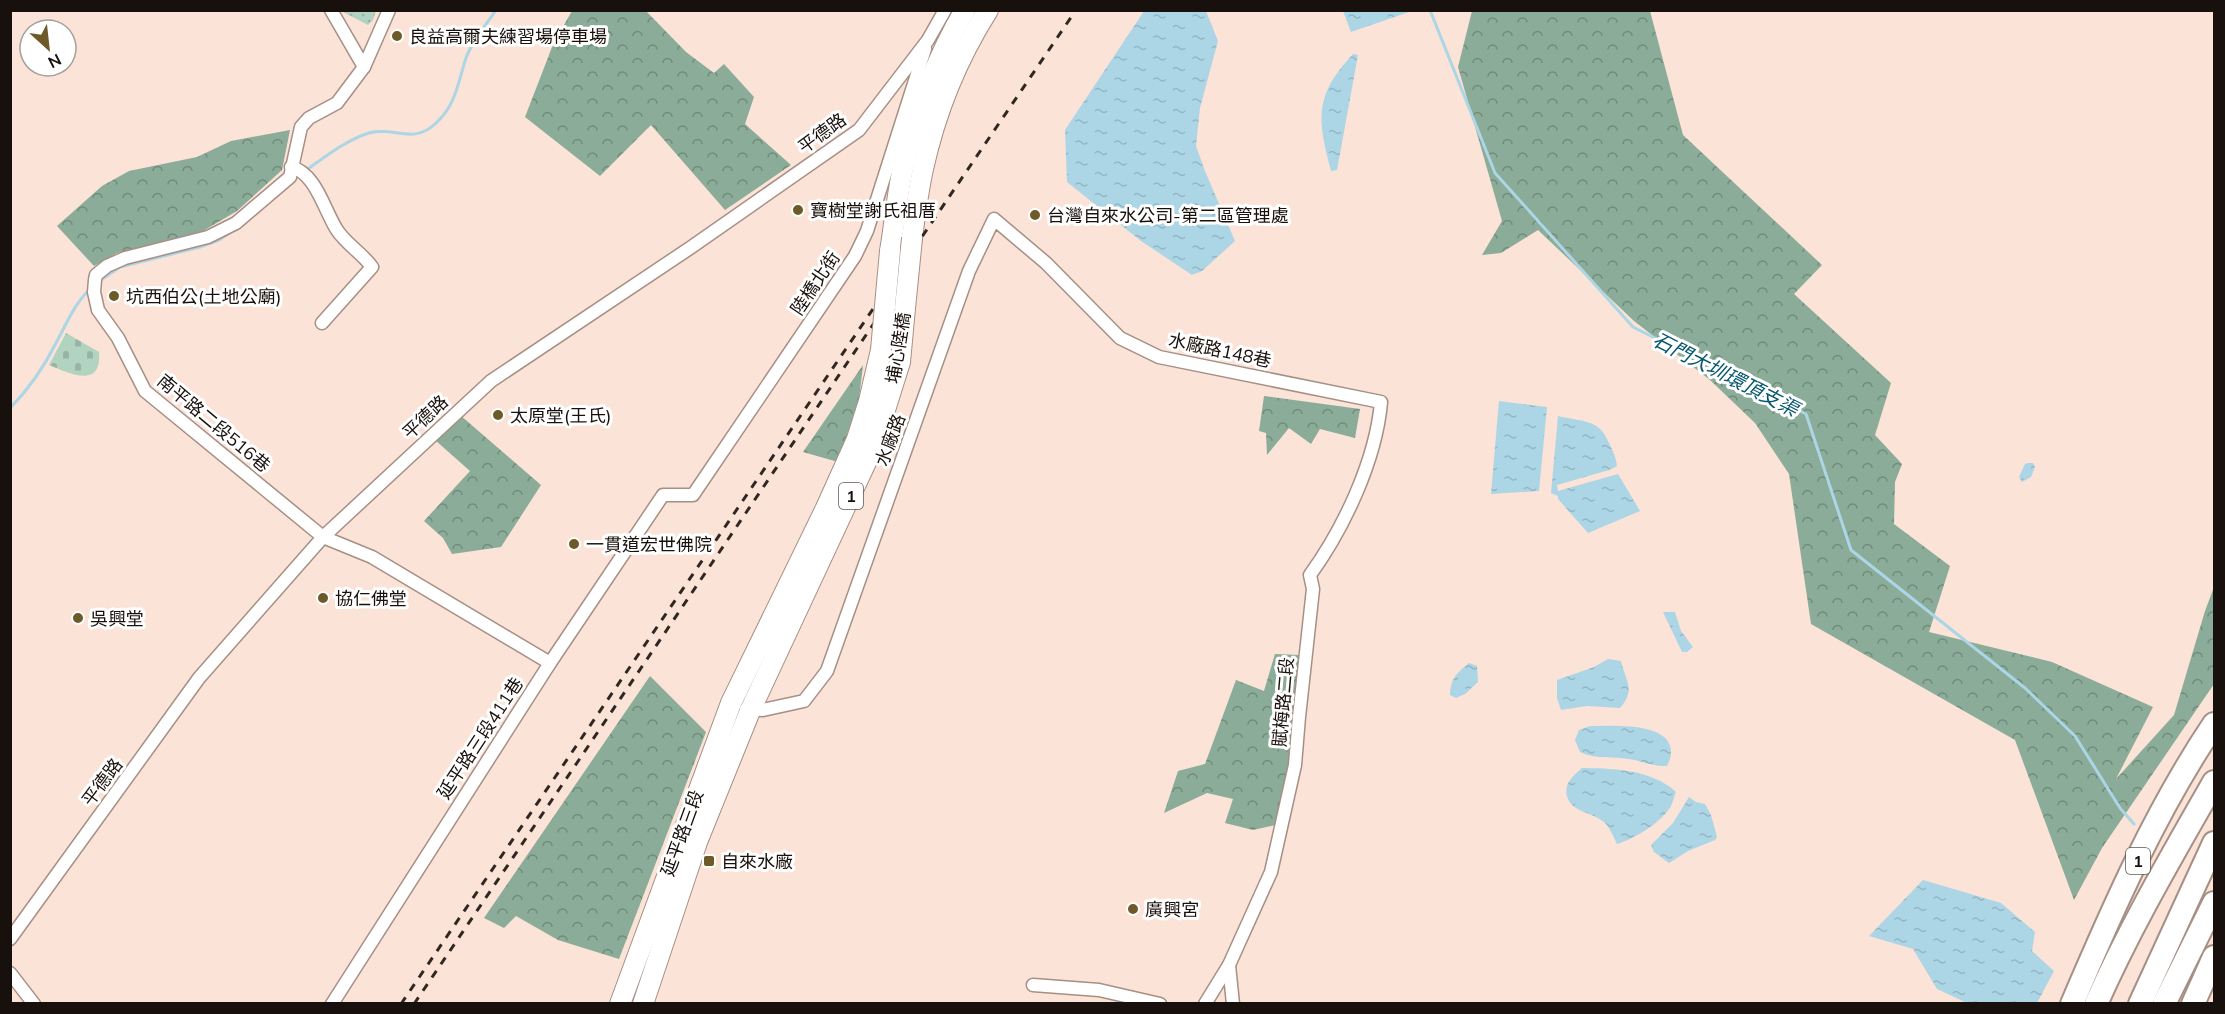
<svg xmlns="http://www.w3.org/2000/svg" width="2225" height="1014" font-family="Mulish,'Noto Sans TC',sans-serif">
<style>
.grass{fill:url(#grass-dots)}
.forest{fill:url(#forest-crowns)}
.cemetery{fill:url(#cemetery-stones)}
.water{fill:url(#water-ripples)}
.lines{fill:none;stroke-linecap:round;stroke-linejoin:round}
.stream{stroke:#acd5e5;stroke-width:3}
.minor-casing{stroke:#a68f85;stroke-width:15}
.primary-casing{stroke:#a68f85;stroke-width:22}
.motorway-casing{stroke:#a68f85;stroke-width:26}
.minor{stroke:#fff;stroke-width:12}
.primary{stroke:#fff;stroke-width:20}
.motorway{stroke:#fff;stroke-width:22}
.rail{stroke:#312722;stroke-width:3;stroke-dasharray:8 8;stroke-linecap:butt}
.primary-bridge-casing{stroke:#a68f85;stroke-width:22;stroke-linecap:butt}
.primary-bridge{stroke:#fff;stroke-width:20}
.poi-dot{fill:#6e5928;stroke:#fff;stroke-width:2}
.labels{text-anchor:middle;dominant-baseline:central;stroke-width:6;stroke-linejoin:round;paint-order:stroke}
.shield{fill:#fff;stroke:#5d5855;stroke-width:1.5}
.shield-label{font-size:16px;font-weight:bold;fill:#18100c}
.poi-label{font-size:18px;fill:#18100c;stroke:#fff;text-anchor:start}
.street-label{font-size:18px;fill:#18100c;stroke:#fff}
.water-label{font-size:20px;font-style:italic;fill:#06586f;stroke:#fff}
</style>
<defs>
<pattern id="grass-dots" width="8" height="8" patternUnits="userSpaceOnUse" patternTransform="scale(1.5)"><rect width="8" height="8" fill="#b2d3c0"/><path d="M2 2h.1M6 6h.1" fill="none" stroke="#98b4a4" stroke-width="1.8" stroke-linecap="round"/></pattern>
<pattern id="forest-crowns" width="20" height="18" patternUnits="userSpaceOnUse" patternTransform="scale(1.5)"><rect width="20" height="18" fill="#8aac98"/><path d="M2 6a3 3 0 1 1 6 0M12 15a3 3 0 1 1 6 0" fill="none" stroke="#708b7a"/></pattern>
<pattern id="cemetery-stones" width="16" height="16" patternUnits="userSpaceOnUse" patternTransform="scale(1.5)"><rect width="16" height="16" fill="#b2d3c0"/><path d="M2 7V4a2 2 0 0 1 4 0v3zM10 15v-3a2 2 0 0 1 4 0v3z" fill="#98b4a4"/></pattern>
<pattern id="water-ripples" width="26" height="14" patternUnits="userSpaceOnUse" patternTransform="scale(1.5)"><rect width="26" height="14" fill="#acd5e5"/><path d="M2 4q2-2 4 0t4 0M15 11q2-2 4 0t4 0" fill="none" stroke="#93b6c3"/></pattern>
</defs>
<rect width="100%" height="100%" fill="#fbe3d7"/>
<polygon class="grass" points="341,11 376,10 376,11 373,20 368,25"/>
<g class="forest">
<polygon points="572,11 646,11 686,52 714,73 724,64 754,97 745,124 791,165 725,210 651,125 600,176 525,117 554,42"/>
<polygon points="1472,11 1650,11 1683,135 1822,265 1794,294 1891,383 1875,435 1902,464 1895,482 1894,524 1950,566 1929,632 2052,662 2153,707 2116,779 2174,715 2205,611 2214,587 2214,684 2102,848 2074,900 2015,740 1811,624 1789,474 1755,423 1710,380 1634,321 1538,230 1501,253 1482,255 1502,221 1458,67"/>
<polygon points="290,130 282,170 237,211 203,231 117,253 94,266 57,226 102,186 129,171 197,157 231,141"/>
<polygon points="863,365 859,399 838,462 803,452"/>
<polygon points="1264,396 1360,409 1355,438 1320,429 1311,444 1289,428 1267,455 1266,433 1259,431"/>
<polygon points="460,415 541,485 501,547 452,554 443,538 424,521 470,471 435,440"/>
<polygon points="1275,654 1299,655 1288,773 1275,825 1253,830 1225,823 1233,799 1207,793 1164,813 1178,771 1205,764 1236,680 1264,691"/>
<polygon points="650,676 706,732 619,959 558,940 516,916 504,928 484,918"/>
</g>
<path class="cemetery" d="M 66,333 L 99,352 C 102,389 70,374 49,365 Z"/>
<g class="water">
<polygon points="1144,11 1206,11 1218,41 1200,108 1196,146 1205,171 1235,241 1202,271 1192,275 1141,241 1067,182 1065,130"/>
<polygon points="1343,11 1343,10 1412,11 1351,32"/>
<path d="M 1353,54 L 1358,55 L 1337,170 L 1331,171 C 1317,118 1314,96 1353,54 Z"/>
<polygon points="1499,401 1547,407 1539,491 1491,494"/>
<path d="M 1558,416 C 1581,422 1599,418 1609,443 C 1613,451 1616,457 1617,466 L 1609,470 L 1557,485 L 1558,491 L 1618,474 L 1640,511 L 1588,533 L 1558,499 L 1558,496 L 1551,493 Z"/>
<polygon points="2028,463 2033,463 2035,467 2031,477 2022,482 2019,477 2025,464"/>
<polygon points="1663,612 1675,612 1681,631 1693,647 1687,652 1682,652"/>
<path d="M 1608,659 L 1621,661 C 1626,682 1636,690 1620,708 L 1587,706 L 1561,710 L 1557,698 L 1557,680 L 1594,667 Z"/>
<path d="M 1469,663 L 1477,666 L 1478,682 L 1465,694 L 1456,698 L 1450,695 C 1450,679 1457,673 1469,663 Z"/>
<path d="M 1590,726 C 1609,726 1673,721 1671,753 C 1671,757 1669,762 1667,766 C 1653,767 1643,761 1629,759 C 1612,756 1597,760 1580,752 L 1575,740 L 1579,730 Z"/>
<path d="M 1582,768 C 1613,768 1653,770 1676,792 C 1674,796 1673,802 1671,806 C 1662,822 1634,839 1617,844 C 1614,838 1610,828 1605,823 C 1594,812 1571,813 1567,796 C 1564,783 1573,776 1582,768 Z"/>
<polygon points="1689,797 1696,802 1705,804 1711,815 1717,837 1715,840 1688,851 1669,863 1654,852 1651,845 1673,823"/>
<polygon points="1923,880 2001,903 2035,932 2032,951 2054,971 2037,1003 1967,1003 1937,989 1913,949 1869,936"/>
</g>
<g class="lines">
<g class="stream">
<polyline points="1430,10 1495,173 1633,327 1806,414 1851,550 2025,688 2075,736 2120,808 2134,824"/>
<path d="M 305,171 C 325,157 346,140 369,133 C 394,126 412,145 435,124 C 456,106 458,82 466,58 C 472,41 486,25 496,10"/>
<polyline points="98,282 120,267 200,247 219,240 231,232"/>
<path d="M 10,408 C 29,389 44,367 56,343 C 67,323 74,304 91,288"/>
</g>
<g class="minor-casing">
<g id="minor">
<polyline points="331,10 364,67"/>
<polyline points="389,10 364,67 337,103 309,118 301,127 290,177 236,223 208,237 125,258 107,266 96,275 95,280 94,292 98,310 118,338 145,391 323,537 372,557 550,663"/>
<path d="M 291,167 C 316,173 324,210 337,230 C 346,244 362,253 372,267 L 322,323"/>
<path d="M 746,709 L 763,710 L 804,701 L 827,671 L 969,271 L 994,219 L 1046,263 L 1120,338 L 1159,357 L 1381,402 C 1376,460 1344,528 1310,575 L 1313,589 L 1299,717 L 1295,765 L 1271,872 L 1229,965 L 1205,1004"/>
<polyline points="10,939 199,678 323,537 491,381 690,248 859,130 928,40 945,10"/>
<polyline points="1229,965 1233,1004"/>
<polyline points="10,973 34,1004"/>
<polyline points="1033,985 1099,990 1160,1004"/>
<polyline points="332,1004 550,663 663,495 693,495 855,256 867,231 925,49"/>
</g>
</g>
<g class="primary-casing">
<g id="primary">
<path d="M 912,238 C 915,215 918,192 923,169 C 935,114 957,59 988,10"/>
<path d="M 890,251 C 895,222 897,192 904,164 C 917,111 937,57 965,10"/>
<polyline points="620,1004 731,703 825,510 857,439 869,401 881,350"/>
<polyline points="643,1004 697,842 750,711 874,445 900,362 905,308"/>
</g>
</g>
<g class="motorway-casing">
<g id="motorway">
<path d="M 2072,1004 C 2113,908 2156,810 2214,724"/>
<path d="M 2096,1004 C 2130,927 2173,854 2214,782"/>
<polyline points="2140,1004 2214,843"/>
<polyline points="2164,1004 2214,903"/>
<polyline points="2193,1004 2214,957"/>
</g>
</g>
<use href="#minor" class="minor"/>
<use href="#primary" class="primary"/>
<use href="#motorway" class="motorway"/>
<g class="rail">
<polyline points="401,1004 1076,10"/>
<polyline points="414,1004 912,267"/>
</g>
<g class="primary-bridge-casing">
<g id="primary-bridge">
<polyline points="905,308 912,238"/>
<polyline points="881,350 890,251"/>
</g>
</g>
<use href="#primary-bridge" class="primary-bridge"/>
</g>
<g class="poi-dot">
<circle cx="397" cy="36" r="6"/>
<circle cx="798" cy="210" r="6"/>
<circle cx="1035" cy="215" r="6"/>
<circle cx="114" cy="296" r="6"/>
<circle cx="498" cy="415" r="6"/>
<circle cx="574" cy="544" r="6"/>
<circle cx="323" cy="598" r="6"/>
<circle cx="78" cy="618" r="6"/>
<rect x="703" y="855" width="12" height="12" rx="3"/>
<circle cx="1133" cy="909" r="6"/>
</g>
<g class="labels">
<g class="shield">
<rect x="839" y="483" width="24" height="26" rx="4.5"/>
<rect x="2126" y="848" width="24" height="26" rx="4.5"/>
</g>
<g class="shield-label">
<text x="851" y="496">1</text>
<text x="2138" y="861">1</text>
</g>
<g class="poi-label">
<text x="409" y="36">良益高爾夫練習場停車場</text>
<text x="810" y="210">寶樹堂謝氏祖厝</text>
<text x="1047" y="215">台灣自來水公司-第二區管理處</text>
<text x="126" y="296">坑西伯公(土地公廟)</text>
<text x="510" y="415">太原堂(王氏)</text>
<text x="586" y="544">一貫道宏世佛院</text>
<text x="335" y="598">協仁佛堂</text>
<text x="90" y="618">吳興堂</text>
<text x="721" y="861">自來水廠</text>
<text x="1145" y="909">廣興宮</text>
</g>
<g class="street-label">
<text transform="translate(822 133) rotate(-36)">平德路</text>
<text transform="translate(815 283) rotate(-56)">陸橋北街</text>
<text transform="translate(898 348) rotate(-81)">埔心陸橋</text>
<text transform="translate(1220 350) rotate(12)">水廠路148巷</text>
<text transform="translate(425 417) rotate(-43)">平德路</text>
<text transform="translate(214 423) rotate(40)">南平路二段516巷</text>
<text transform="translate(890 440) rotate(-70)">水廠路</text>
<text transform="translate(1283 702) rotate(-85)">賦梅路二段</text>
<text transform="translate(480 738) rotate(-57)">延平路三段411巷</text>
<text transform="translate(102 782) rotate(-53)">平德路</text>
<text transform="translate(682 833) rotate(-70)">延平路三段</text>
</g>
<g class="water-label">
<text transform="translate(1726 374) rotate(27)">石門大圳環頂支渠</text>
</g>
</g>
<rect width="2225" height="1014" fill="none" stroke="#18100c" stroke-width="24"/>
<g transform="translate(48 48) rotate(153)"><circle r="28" fill="#ffffff" stroke="#a39f9e" stroke-width="1.5"/>
<path d="M0-4.5L10 22L0 15L-10 22Z" fill="#6e5928"/>
<text y="-9" font-size="16" font-weight="bold" text-anchor="middle" fill="#18100c">N</text>
</g>
</svg>
